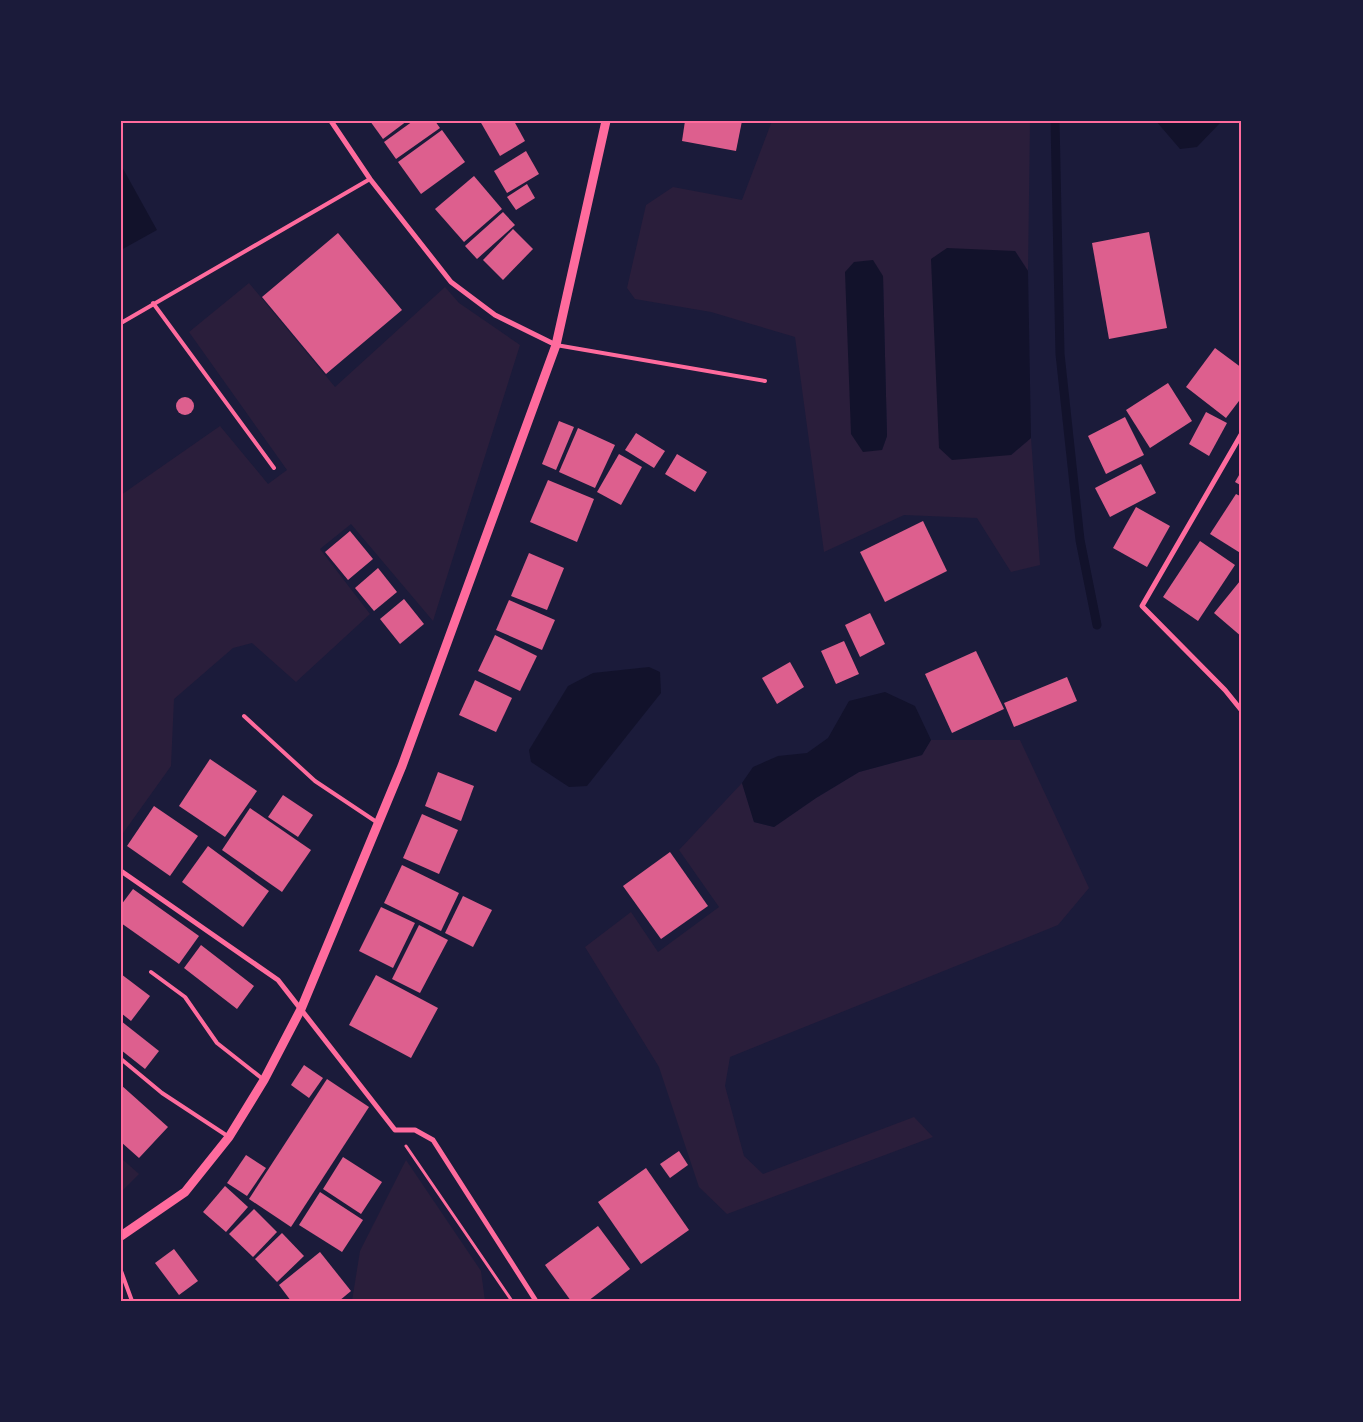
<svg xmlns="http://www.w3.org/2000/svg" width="1363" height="1422" font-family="'Alegreya Sans',sans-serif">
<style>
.green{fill:#2a1e3b;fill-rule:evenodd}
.water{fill:#12122b}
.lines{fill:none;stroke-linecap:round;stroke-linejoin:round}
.stream{stroke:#12122b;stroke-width:9}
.building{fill:#dd5f8e}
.path{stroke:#ff6b9d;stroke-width:3}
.service{stroke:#ff6b9d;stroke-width:4}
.minor{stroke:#ff6b9d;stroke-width:5}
.tertiary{stroke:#ff6b9d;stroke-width:9}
.neatline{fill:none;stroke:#ff6b9d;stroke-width:2}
</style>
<rect width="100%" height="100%" fill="#1b1b3a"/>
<g class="green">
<path d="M 772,121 L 1030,121 L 1028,271 L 1015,251 L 1011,455 L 1031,438 L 1040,565 L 1011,572 L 977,518 L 904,515 L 824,552 L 795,337 L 711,312 L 635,299 L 627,288 L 646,205 L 673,187 L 742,200 ZM 883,276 L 887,436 L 882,450 Z"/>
<polygon points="249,283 335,387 445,287 459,303 520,345 433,621 351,524 320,549 370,614 296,682 252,643 233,648 174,699 171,766 121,836 121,495 220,426 268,484 287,470 189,332"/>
<polygon points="931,740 1020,740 1089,888 1058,925 730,1057 725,1086 744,1156 763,1174 914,1117 933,1137 727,1214 699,1187 659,1067 585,947 631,912 658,952 719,907 679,850 742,783 754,822 774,827 816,798 859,772 922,755"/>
<polygon points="121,1158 139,1174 121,1192"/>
<polygon points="406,1160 481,1271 485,1301 352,1301 360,1251"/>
</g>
<g class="water">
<polygon points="1156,121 1222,121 1197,147 1180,149"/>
<polygon points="121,165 157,230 121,250"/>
<polygon points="947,248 1015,251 1028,271 1031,438 1011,455 952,460 939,448 931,259"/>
<polygon points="873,260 883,276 887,436 882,450 863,452 851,434 845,272 854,262"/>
<polygon points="649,667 660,672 661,693 587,786 569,787 531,762 529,750 568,686 593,673"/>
<polygon points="885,692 915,706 931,740 922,755 859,772 816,798 774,827 754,822 742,783 753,767 778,756 807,753 828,738 849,701"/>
</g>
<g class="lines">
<polyline class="stream" points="1055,121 1060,354 1080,540 1097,625"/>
</g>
<g class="building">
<polygon points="370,121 407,121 383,139"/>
<polygon points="413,121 435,121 440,128 396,159 384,142"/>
<polygon points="480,121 514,121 525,141 500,156"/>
<polygon points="685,121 742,121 736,151 682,141"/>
<polygon points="442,130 465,162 421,194 398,162"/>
<polygon points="526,151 539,174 507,193 494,171"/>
<polygon points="474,176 502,209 464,242 435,209"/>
<polygon points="527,184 535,198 516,210 507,197"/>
<polygon points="503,212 515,225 477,259 465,246"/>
<polygon points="513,229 533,249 503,280 483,260"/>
<polygon points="1149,232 1167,328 1109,339 1092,243"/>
<polygon points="338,233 402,310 326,374 262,297"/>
<polygon points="1215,348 1242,368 1242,397 1226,418 1186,387"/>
<polygon points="1168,383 1192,421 1150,448 1126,410"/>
<circle cx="185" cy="406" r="9"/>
<polygon points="1206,412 1227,423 1209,456 1189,444"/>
<polygon points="1125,417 1144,455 1106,474 1088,436"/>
<polygon points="559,421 574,427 556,470 542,464"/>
<polygon points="578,428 615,445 595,488 559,472"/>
<polygon points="636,433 665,451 654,468 625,450"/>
<polygon points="619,454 642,467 621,505 597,492"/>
<polygon points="677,454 707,472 695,492 665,474"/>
<polygon points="1141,464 1156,493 1110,517 1095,488"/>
<polygon points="1242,470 1242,486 1235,482"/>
<polygon points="548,480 594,499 577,542 530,522"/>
<polygon points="1236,494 1242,497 1242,554 1210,534"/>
<polygon points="1136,507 1170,526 1147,567 1113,548"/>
<polygon points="923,521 947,571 885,602 860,552"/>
<polygon points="350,531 373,559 348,580 325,552"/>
<polygon points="1200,541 1235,565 1198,621 1163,597"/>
<polygon points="529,553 564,568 547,610 511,596"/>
<polygon points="378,568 397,592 374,611 355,588"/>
<polygon points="1240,581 1242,582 1242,637 1214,613"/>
<polygon points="404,599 424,624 400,644 380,619"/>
<polygon points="509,600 555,620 542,650 496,630"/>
<polygon points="870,613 885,644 860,657 845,625"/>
<polygon points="495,635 537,656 520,691 478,671"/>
<polygon points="844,641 859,674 836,684 821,651"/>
<polygon points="976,651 1004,709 952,733 925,674"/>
<polygon points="790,662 804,687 777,704 762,678"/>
<polygon points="1067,677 1077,701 1014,727 1004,703"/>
<polygon points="475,680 512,698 496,732 459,715"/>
<polygon points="210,759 257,791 225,837 179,806"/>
<polygon points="438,772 474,786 461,821 425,806"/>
<polygon points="283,795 313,815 298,837 268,817"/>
<polygon points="154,806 198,836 170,876 127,846"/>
<polygon points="250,808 311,850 282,892 222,850"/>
<polygon points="422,814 458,830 439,874 403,858"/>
<polygon points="208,846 269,891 243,927 182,882"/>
<polygon points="670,852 708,906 661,939 623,886"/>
<polygon points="402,865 459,893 441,931 384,903"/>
<polygon points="133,889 199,936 179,964 121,923 121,905"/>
<polygon points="463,896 492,910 473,947 445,933"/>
<polygon points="381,907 415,923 393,968 359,951"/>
<polygon points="419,925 448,940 420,993 392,979"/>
<polygon points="201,945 254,986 237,1009 184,968"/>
<polygon points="121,974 150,996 131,1021 121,1013"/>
<polygon points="376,975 438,1008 411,1058 349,1025"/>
<polygon points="121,1021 159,1051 145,1069 121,1050"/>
<polygon points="304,1065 323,1078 309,1098 291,1085"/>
<polygon points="327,1079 369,1107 291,1227 249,1199"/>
<polygon points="121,1085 168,1127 139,1158 121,1142"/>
<polygon points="679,1151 688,1165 670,1178 660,1164"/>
<polygon points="246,1155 266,1168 247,1196 227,1183"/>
<polygon points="343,1157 382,1182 361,1214 323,1189"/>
<polygon points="646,1168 689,1230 641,1264 598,1202"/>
<polygon points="225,1186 248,1207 226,1232 203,1212"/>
<polygon points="320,1192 363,1220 342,1252 299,1225"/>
<polygon points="254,1209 277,1232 253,1257 229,1234"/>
<polygon points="598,1226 630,1269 588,1301 571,1301 545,1265"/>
<polygon points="282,1233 304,1256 277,1282 255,1259"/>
<polygon points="174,1249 198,1281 179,1295 155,1263"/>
<polygon points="320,1252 351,1291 339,1301 291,1301 279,1285"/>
</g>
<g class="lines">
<polyline class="path" points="406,1146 512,1301"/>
<g class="service">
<polyline points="153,303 274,468"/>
<polyline points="121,323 370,179"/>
<polyline points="556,345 765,381"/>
<polyline points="244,716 315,781 378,823"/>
<polyline points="151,972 185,997 217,1043 264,1080"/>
<polyline points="121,1059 162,1093 229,1137"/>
<polyline points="121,1271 132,1301"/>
</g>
<g class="minor">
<polyline points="331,121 370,179 451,282 495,315 556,345"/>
<polyline points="1242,433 1142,606 1225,690 1242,711"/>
<polyline points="121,871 278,980 395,1130 415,1130 433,1140 536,1301"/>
</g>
<polyline class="tertiary" points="121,1236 185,1192 229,1137 264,1080 301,1009 402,766 556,345 606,121"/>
</g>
<rect width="1363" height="1422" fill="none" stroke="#1b1b3a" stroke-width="245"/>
<rect x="122" y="122" width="1118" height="1178" class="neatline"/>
</svg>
